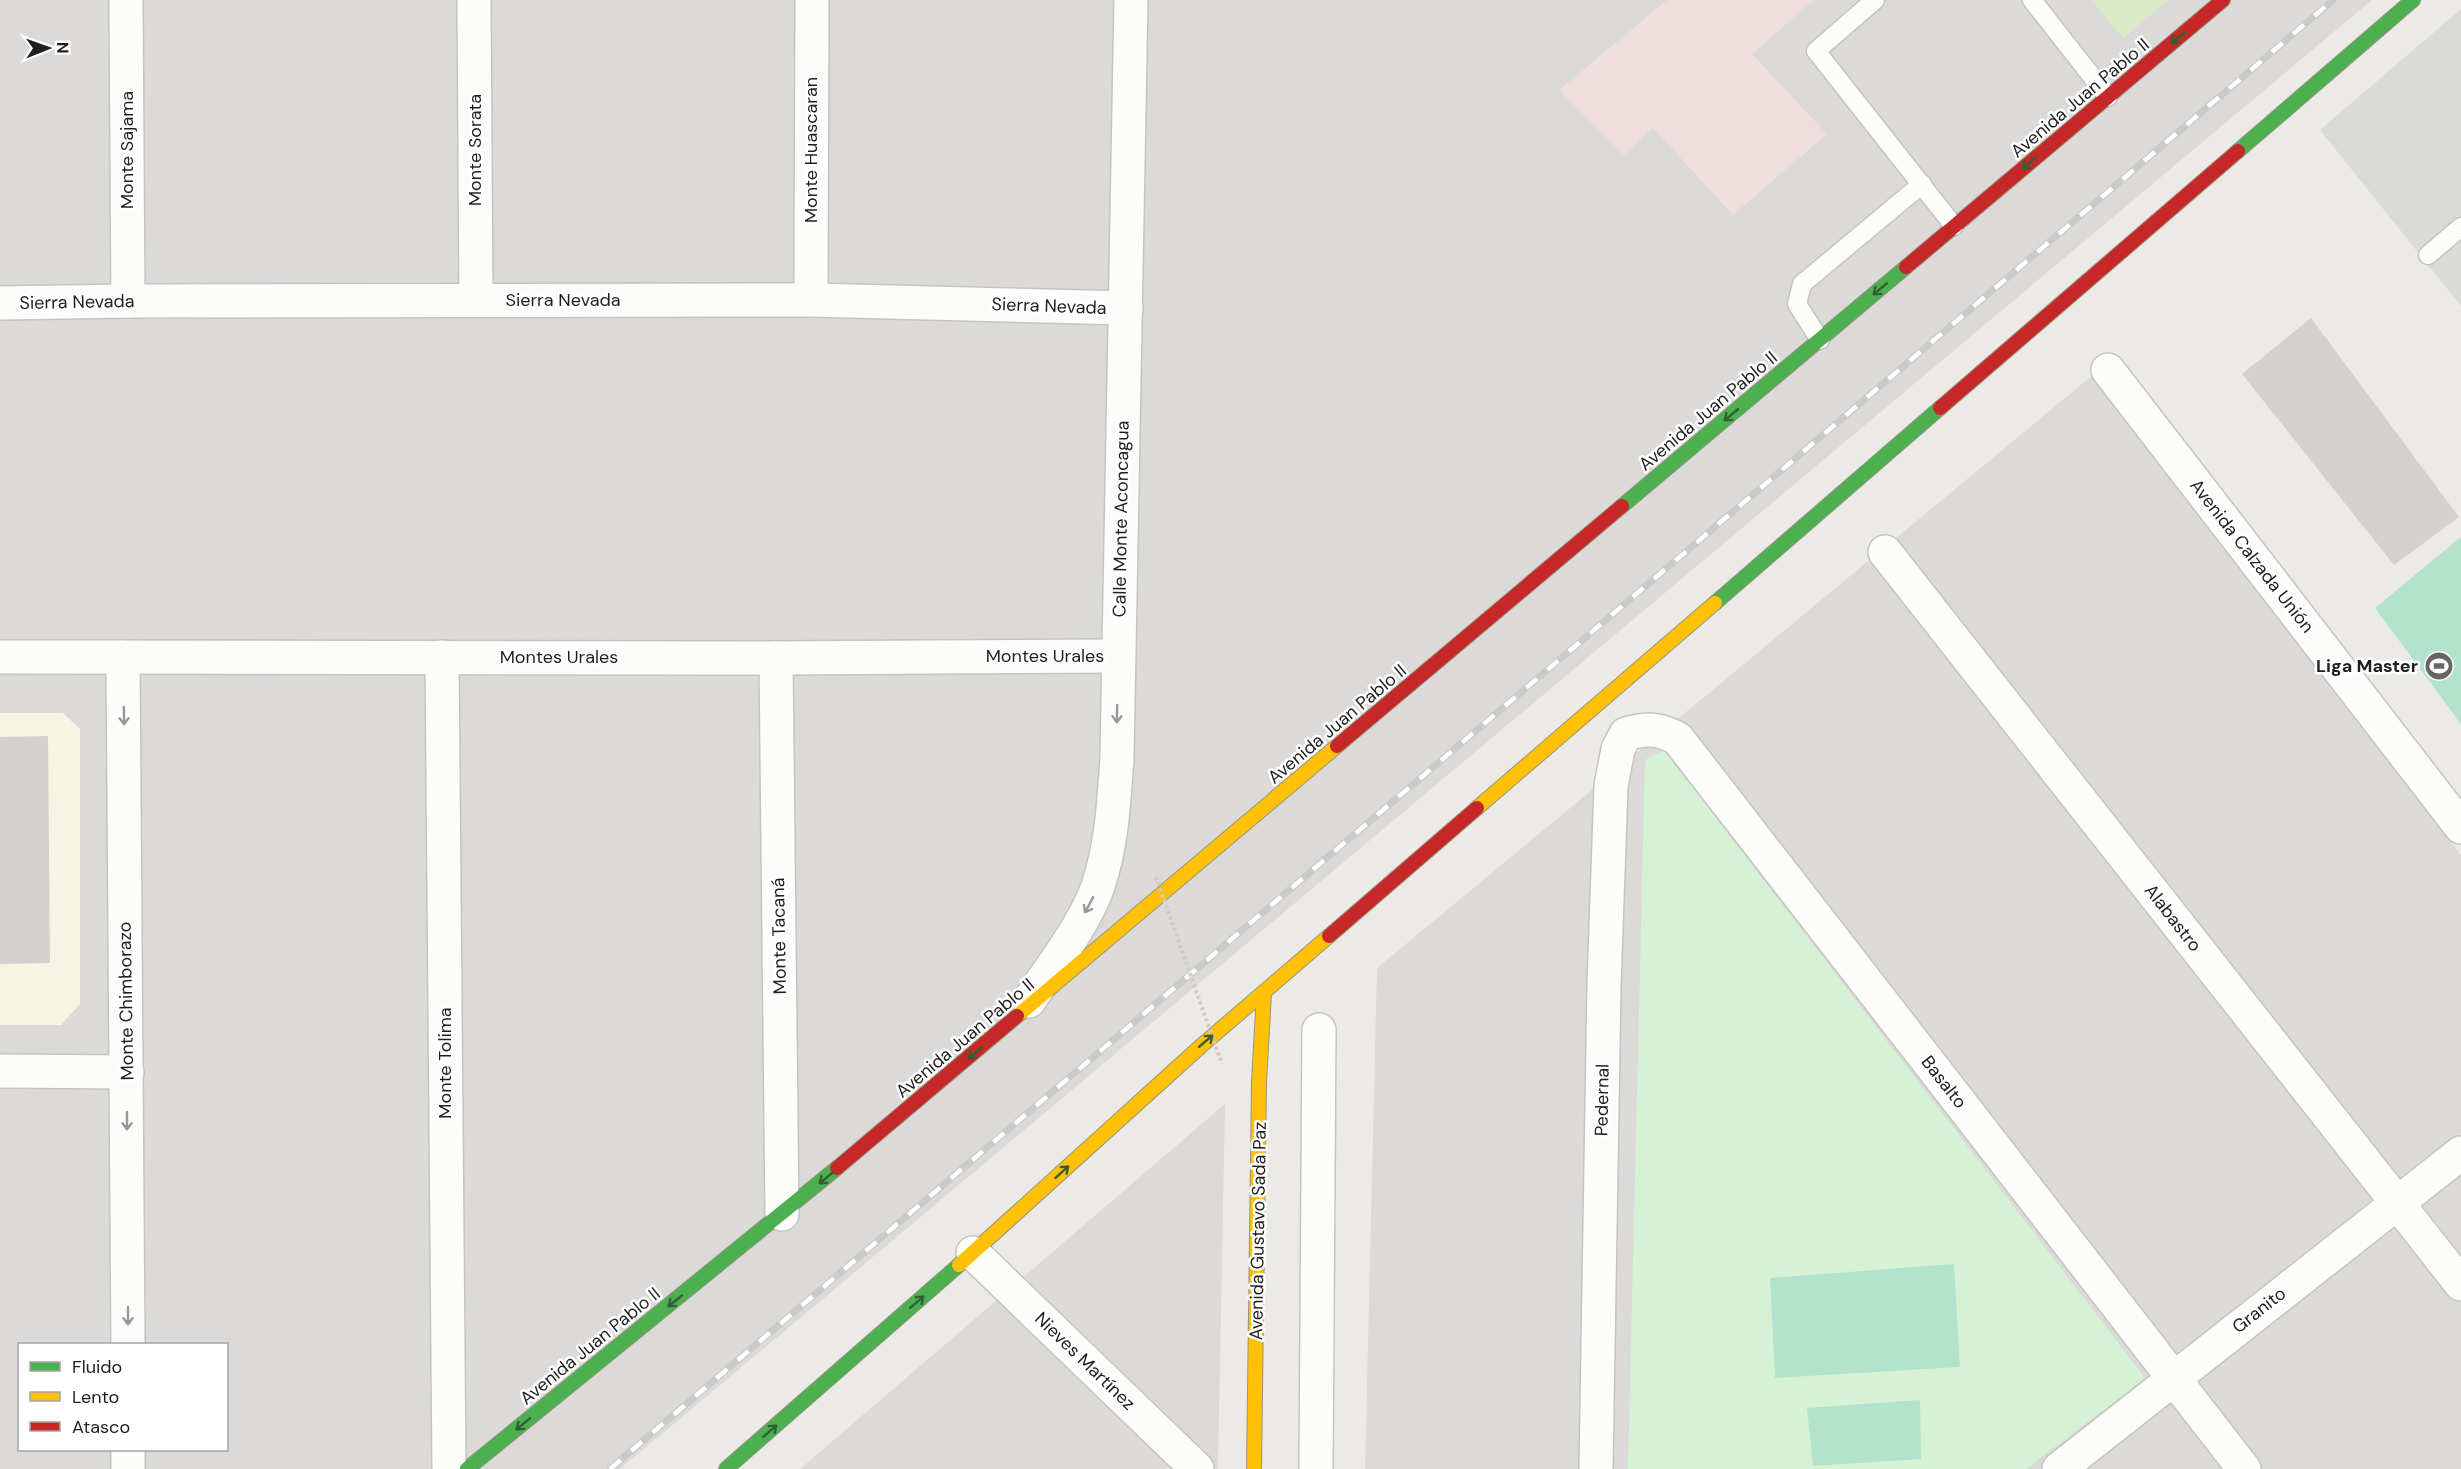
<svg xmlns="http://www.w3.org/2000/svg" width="2461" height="1469" font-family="'DM Sans',sans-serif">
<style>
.residential{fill:#dbdad8;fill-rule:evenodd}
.commercial{fill:#eededd}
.education{fill:#f6f4e2}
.religious{fill:#dadad8}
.grass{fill:#dae9c6}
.park{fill:#d5f2d4}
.pitch{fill:#b3e3cc}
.building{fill:#d3d0ce}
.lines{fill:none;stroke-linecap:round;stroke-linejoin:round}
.lane-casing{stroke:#c5c4c3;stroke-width:21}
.street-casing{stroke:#c5c4c3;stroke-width:36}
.fast-casing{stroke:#95967f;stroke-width:16}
.slow-casing{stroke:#95967f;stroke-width:16}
.jam-casing{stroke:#95967f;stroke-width:16}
.lane{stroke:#fcfcfb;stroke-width:18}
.street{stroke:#fcfcfb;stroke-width:33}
.fast{stroke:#4caf50;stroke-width:14}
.slow{stroke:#ffc107;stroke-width:14}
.jam{stroke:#c62828;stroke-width:14}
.rail-casing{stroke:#cacac9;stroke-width:7}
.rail{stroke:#fff;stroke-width:4.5;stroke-dasharray:14;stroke-linecap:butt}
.path-bridge{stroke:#d6c8c6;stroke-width:4;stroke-dasharray:3 3;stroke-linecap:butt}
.oneway{stroke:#335f34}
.oneway2{stroke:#989898}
.labels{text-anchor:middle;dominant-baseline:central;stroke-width:5;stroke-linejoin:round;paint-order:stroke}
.street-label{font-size:18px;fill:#1e1e1e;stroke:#fff}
.poi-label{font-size:18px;font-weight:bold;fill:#1e1e1e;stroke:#fff;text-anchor:end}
</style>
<rect width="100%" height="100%" fill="#eceae7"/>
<g class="residential">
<path d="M 0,0 L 2372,0 L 620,1469 L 0,1469 ZM 20,1344 L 226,1344 L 226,1450 L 20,1450 Z"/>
<polygon points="2094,374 2461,855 2461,1469 1365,1469 1377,968"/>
<polygon points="1225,1104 1218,1469 800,1469"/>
</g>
<polygon class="commercial" points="1667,0 1814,0 1752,54 1827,134 1733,215 1653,128 1624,155 1559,90"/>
<polygon class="education" points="0,713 63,713 80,729 80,1004 61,1025 0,1025"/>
<polygon class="religious" points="2461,9 2461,306 2320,130"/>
<polygon class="grass" points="2091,0 2169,0 2123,38"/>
<polygon class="park" points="1664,750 2145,1378 2026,1469 1628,1469 1645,760"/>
<g class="pitch">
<polygon points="2461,537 2461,724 2375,608"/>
<polygon points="1954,1264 1960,1367 1775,1378 1770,1278"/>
<polygon points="1920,1400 1921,1459 1813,1466 1807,1408"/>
</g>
<g class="building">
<polygon points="2311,318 2459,517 2394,565 2242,374"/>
<polygon points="48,736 50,963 0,964 0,737"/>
</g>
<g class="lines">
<g class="lane-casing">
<g id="lane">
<polyline points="1875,0 1816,51 1954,226"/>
<polyline points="2032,0 2108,97"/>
<polyline points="2428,255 2461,227"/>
<polyline points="1820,340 1797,304 1802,284 1922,184"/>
</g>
</g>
<g class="street-casing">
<g id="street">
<polyline points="126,0 128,301"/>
<polyline points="474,0 476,300"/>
<polyline points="811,300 812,0"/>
<polyline points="0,303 128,301 811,300 1126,308"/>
<polyline points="2108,370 2461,827"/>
<polyline points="1885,552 2461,1284"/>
<polyline points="0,657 776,658 1118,656"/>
<polyline points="123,657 128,1344"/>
<polyline points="442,657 449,1469"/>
<polyline points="776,658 782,1214"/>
<path d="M 1029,1001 C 1051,967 1085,924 1098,886 C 1112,844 1114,801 1117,758 L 1131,0"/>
<polyline points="0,1071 127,1072"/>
<polyline points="973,1253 1197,1469"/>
<polyline points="128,1450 128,1469"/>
<polyline points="1316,1469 1319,1030"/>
<path d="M 1596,1469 L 1604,985 L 1611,786 L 1618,749 L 1626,734 C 1646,728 1660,728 1678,739 L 2244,1469"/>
<polyline points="2059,1469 2461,1153"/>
</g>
</g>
<g class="fast-casing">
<g id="fast">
<polyline points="2238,151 2413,0"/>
<polyline points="1622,506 1906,267"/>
<polyline points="1715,603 1940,408"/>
<polyline points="467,1469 837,1168"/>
<polyline points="726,1469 959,1265"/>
</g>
</g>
<g class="slow-casing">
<g id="slow">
<polyline points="1477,808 1715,603"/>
<polyline points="1017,1016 1337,746"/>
<polyline points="959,1265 1201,1046 1329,936"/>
<polyline points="1254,1469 1259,1082 1264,993"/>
</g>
</g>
<g class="jam-casing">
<g id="jam">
<polyline points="1906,267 2223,0"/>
<polyline points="1940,408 2238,151"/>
<polyline points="1337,746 1622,506"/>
<polyline points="1329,936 1477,808"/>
<polyline points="837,1168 1017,1016"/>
</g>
</g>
<use href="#lane" class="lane"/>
<use href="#street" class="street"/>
<use href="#fast" class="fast"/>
<use href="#slow" class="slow"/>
<use href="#jam" class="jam"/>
<g class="rail-casing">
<polyline id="rail" points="610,1469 2333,0"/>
</g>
<use href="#rail" class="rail"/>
<polyline class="path-bridge" points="1156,877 1222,1064"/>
</g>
<defs><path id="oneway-shaft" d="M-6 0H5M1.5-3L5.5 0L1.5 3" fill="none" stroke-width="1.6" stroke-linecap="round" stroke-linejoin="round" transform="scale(1.5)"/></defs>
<g class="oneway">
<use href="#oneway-shaft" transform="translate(2178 38) rotate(140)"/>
<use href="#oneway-shaft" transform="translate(2029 163) rotate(140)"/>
<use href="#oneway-shaft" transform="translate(1880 289) rotate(140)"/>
<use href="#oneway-shaft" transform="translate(1731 415) rotate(140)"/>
<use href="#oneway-shaft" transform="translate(1206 1041) rotate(-40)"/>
<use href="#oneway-shaft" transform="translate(975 1053) rotate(140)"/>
<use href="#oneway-shaft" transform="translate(1062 1172) rotate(-42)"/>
<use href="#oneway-shaft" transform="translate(826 1178) rotate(140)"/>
<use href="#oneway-shaft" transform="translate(675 1301) rotate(141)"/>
<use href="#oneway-shaft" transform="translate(917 1302) rotate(-41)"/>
<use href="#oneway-shaft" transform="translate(523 1424) rotate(141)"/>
<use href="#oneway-shaft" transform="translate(770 1431) rotate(-41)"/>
</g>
<g class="oneway2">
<use href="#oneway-shaft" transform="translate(1117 714) rotate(91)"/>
<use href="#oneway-shaft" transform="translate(124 716) rotate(89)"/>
<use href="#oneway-shaft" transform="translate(1089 905) rotate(118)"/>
<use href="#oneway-shaft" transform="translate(127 1121) rotate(90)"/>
<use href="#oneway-shaft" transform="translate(128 1316) rotate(90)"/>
</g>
<defs>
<g id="stadium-disc" transform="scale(1.5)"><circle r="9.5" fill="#666564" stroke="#fff"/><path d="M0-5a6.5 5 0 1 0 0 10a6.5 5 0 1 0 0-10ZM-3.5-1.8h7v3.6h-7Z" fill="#fff"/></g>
</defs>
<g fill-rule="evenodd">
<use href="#stadium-disc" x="2439" y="666"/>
</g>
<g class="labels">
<g class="street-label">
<text transform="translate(2080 98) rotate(-40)">Avenida Juan Pablo II</text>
<text transform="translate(127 150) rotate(-90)">Monte Sajama</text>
<text transform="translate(475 150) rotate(-90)">Monte Sorata</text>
<text transform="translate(811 150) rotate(-90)">Monte Huascaran</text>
<text x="563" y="300">Sierra Nevada</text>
<text transform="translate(77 302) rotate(-1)">Sierra Nevada</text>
<text transform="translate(1049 306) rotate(2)">Sierra Nevada</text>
<text transform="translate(1708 411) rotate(-40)">Avenida Juan Pablo II</text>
<text transform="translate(1121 519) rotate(-89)">Calle Monte Aconcagua</text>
<text transform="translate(2252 556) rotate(52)">Avenida Calzada Unión</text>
<text x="1045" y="656">Montes Urales</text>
<text x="559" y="657">Montes Urales</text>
<text transform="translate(1337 724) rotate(-40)">Avenida Juan Pablo II</text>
<text transform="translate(2173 918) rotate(52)">Alabastro</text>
<text transform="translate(779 936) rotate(-91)">Monte Tacaná</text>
<text transform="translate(126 1001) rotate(-91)">Monte Chimborazo</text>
<text transform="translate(965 1038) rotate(-40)">Avenida Juan Pablo II</text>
<text transform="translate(445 1063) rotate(-90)">Monte Tolima</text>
<text transform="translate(1944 1082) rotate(52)">Basalto</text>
<text transform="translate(1602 1100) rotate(-89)">Pedernal</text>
<text transform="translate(1258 1231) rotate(-89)">Avenida Gustavo Sada Paz</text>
<text transform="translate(2259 1310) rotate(-38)">Granito</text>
<text transform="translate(590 1346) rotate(-39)">Avenida Juan Pablo II</text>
<text transform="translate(1085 1361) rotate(44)">Nieves Martínez</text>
</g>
<g class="poi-label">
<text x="2418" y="666">Liga Master</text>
</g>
</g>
<rect x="18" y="1343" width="210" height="108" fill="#ffffff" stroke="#a5a5a5" stroke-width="1.5"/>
<rect x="30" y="1362" width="30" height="9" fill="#4caf50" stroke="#a5a5a5" stroke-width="1.5"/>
<text x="72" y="1373" font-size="18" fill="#1e1e1e">Fluido</text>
<rect x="30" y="1392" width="30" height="9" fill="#ffc107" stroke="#a5a5a5" stroke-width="1.5"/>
<text x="72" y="1403" font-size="18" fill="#1e1e1e">Lento</text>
<rect x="30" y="1422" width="30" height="9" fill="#c62828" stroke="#a5a5a5" stroke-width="1.5"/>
<text x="72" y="1433" font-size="18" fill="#1e1e1e">Atasco</text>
<g transform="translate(48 48) rotate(89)" stroke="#ffffff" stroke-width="4.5" paint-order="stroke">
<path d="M0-4.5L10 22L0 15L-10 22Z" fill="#1e1e1e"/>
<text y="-9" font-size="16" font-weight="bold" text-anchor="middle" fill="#1e1e1e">N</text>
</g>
</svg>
